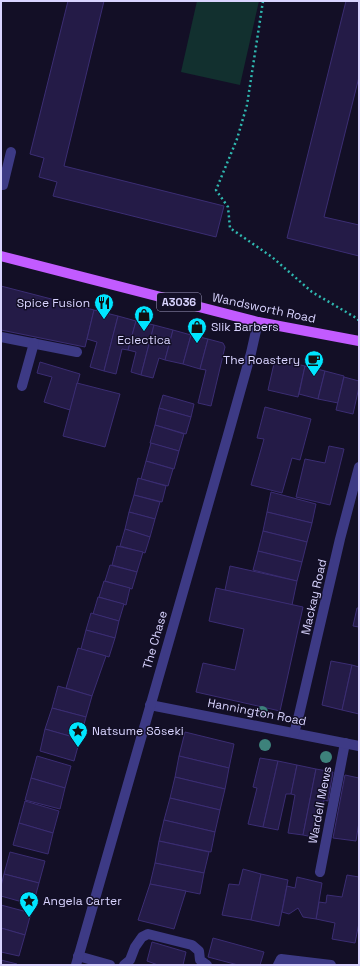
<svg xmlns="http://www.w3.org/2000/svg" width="360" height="966" font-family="'Space Grotesk',sans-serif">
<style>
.green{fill:#12302f}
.building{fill:#241b47;stroke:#3b2d73}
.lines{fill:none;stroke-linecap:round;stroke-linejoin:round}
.path{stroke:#2fb8b0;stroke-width:2.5;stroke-dasharray:2 3;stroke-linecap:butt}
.service{stroke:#3d3a85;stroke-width:10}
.minor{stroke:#3d3a85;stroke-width:10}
.primary{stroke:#c25bff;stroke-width:10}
.tree{fill:#3d827b}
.labels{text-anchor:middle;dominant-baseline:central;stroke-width:3;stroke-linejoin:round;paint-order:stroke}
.shield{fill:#130f26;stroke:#9e99be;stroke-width:1}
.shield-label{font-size:11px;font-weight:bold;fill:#d9d4ff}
.poi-label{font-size:12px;fill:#d9d4ff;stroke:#130f26;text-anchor:start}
.street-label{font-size:12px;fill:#d9d4ff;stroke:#130f26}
</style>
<rect width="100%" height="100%" fill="#130f26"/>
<polygon class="green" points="197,1 259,1 240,85 181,72"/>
<g class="building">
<polygon points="68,1 104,1 64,166 224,206 216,237 53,196 57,182 39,177 44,158 30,154"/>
<polygon points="346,1 359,1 359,77 324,217 359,225 359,256 287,238"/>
<polygon points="1,286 94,310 85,347 1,330"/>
<polygon points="94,310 118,316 104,371 90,367 97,342 87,339"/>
<polygon points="118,316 136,321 128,350 122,349 116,374 104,371"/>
<polygon points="136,321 154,325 141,375 131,372 136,352 128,350"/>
<polygon points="154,325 173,330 165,360 159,358 153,378 141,375"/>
<polygon points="173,330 191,335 183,364 165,360"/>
<polygon points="191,335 208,339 200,369 183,364"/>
<polygon points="208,339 223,343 225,347 211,406 198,403 206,370 200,369"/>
<polygon points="275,359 305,366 298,397 268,390"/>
<polygon points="40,362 80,374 70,410 44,402 52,377 37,373"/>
<polygon points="305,366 325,371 318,399 299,394"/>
<polygon points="325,371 344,376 338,403 318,399"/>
<polygon points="344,377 359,381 359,387 353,414 336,410"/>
<polygon points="77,383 120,394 105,447 63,436"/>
<polygon points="163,395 194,404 191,417 159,408"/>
<polygon points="265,407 311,419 300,460 292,458 282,493 251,485 264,439 257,438"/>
<polygon points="159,408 191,417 186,434 155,425"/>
<polygon points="155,425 184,434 179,451 150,443"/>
<polygon points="151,443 179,451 174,469 146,461"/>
<polygon points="329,446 344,449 330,505 296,497 305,459 325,463"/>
<polygon points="146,461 173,469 168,486 141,479"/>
<polygon points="138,478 166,486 162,502 134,495"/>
<polygon points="271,492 316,504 312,523 267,512"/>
<polygon points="134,495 160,502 155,519 129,512"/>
<polygon points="129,512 155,519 150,537 125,529"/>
<polygon points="267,512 312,523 307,542 263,531"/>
<polygon points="125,529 150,537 145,553 120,546"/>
<polygon points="263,531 307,542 302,562 258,551"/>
<polygon points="117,546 143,552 137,572 112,565"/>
<polygon points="258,551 302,562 297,581 253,570"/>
<polygon points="110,565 137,572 132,589 105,581"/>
<polygon points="230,566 297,581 292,605 225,590"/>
<polygon points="104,581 130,588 126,605 99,597"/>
<polygon points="216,588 303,607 280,711 196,692 203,663 235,670 244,629 209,621"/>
<polygon points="98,597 124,604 119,621 93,614"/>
<polygon points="357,608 359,608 359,627 353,626"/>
<polygon points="91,613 119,621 115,638 86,630"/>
<polygon points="86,630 115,638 109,657 81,649"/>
<polygon points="78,648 106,656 92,696 66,688"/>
<polygon points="331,661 352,665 342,710 322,705"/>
<polygon points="352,665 359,667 359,714 342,710"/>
<polygon points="58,686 92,696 86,717 52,708"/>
<polygon points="52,708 86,717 80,739 45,729"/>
<polygon points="45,729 80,739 74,761 40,751"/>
<polygon points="185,732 234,744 229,768 179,756"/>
<polygon points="37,756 71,766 65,788 31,778"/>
<polygon points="179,756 229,768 225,789 175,777"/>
<polygon points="260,758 278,761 263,827 248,824 257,788 253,787"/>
<polygon points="278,761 297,765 291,794 286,794 278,830 263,827"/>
<polygon points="297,765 316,769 303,835 288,833 295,795 291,794"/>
<polygon points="316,769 333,772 328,801 324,800 317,838 303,835"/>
<polygon points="345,775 359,778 359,822 356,841 333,838"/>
<polygon points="175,777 225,789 220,810 170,798"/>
<polygon points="31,778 65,788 60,809 25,800"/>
<polygon points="170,798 220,810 215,832 164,820"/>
<polygon points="25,801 59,811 53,833 19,823"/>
<polygon points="164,820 215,832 211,852 159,841"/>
<polygon points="19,823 53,833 48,854 13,845"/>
<polygon points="159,841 209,852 204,873 155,863"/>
<polygon points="10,852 45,861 39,883 4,874"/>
<polygon points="155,863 204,873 200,894 150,884"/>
<polygon points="243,869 261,874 251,920 222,915 229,884 239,885"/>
<polygon points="4,874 39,883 33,905 1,896 1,886"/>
<polygon points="261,874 288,880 279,926 251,920"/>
<polygon points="347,875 359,877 359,923 355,943 332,939 335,923 316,919 319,902 326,903 327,895 342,897"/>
<polygon points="297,877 322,883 316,919 303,917 298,908 289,914 282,912 287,886 295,888"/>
<polygon points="150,884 186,891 174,929 138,920"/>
<polygon points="1,905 31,913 25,935 1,928"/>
<polygon points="1,928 25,935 19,956 1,952"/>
<polygon points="213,938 264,952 260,965 238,965 208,957"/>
<polygon points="152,942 186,952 183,965 158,965 147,961"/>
<polygon points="1,960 17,964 17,965 1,965"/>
</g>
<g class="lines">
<polyline class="path" points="263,1 247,105 237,139 216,190 228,207 230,228 272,257 312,292 358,319 359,322"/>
<g class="service">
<polyline points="1,185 3,185 11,152"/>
<polyline points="1,337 77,352"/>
<polyline points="22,386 34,343"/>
<polyline points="320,872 345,743"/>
<polyline points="78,956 110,965"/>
<polyline points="124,965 130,960 135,947 142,937 148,934 192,945 199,951 200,960 207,965"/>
<polyline points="278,965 281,959 331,965"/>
</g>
<g class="minor">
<polyline points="150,705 359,746"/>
<polyline points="294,733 298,719 340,539 359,467"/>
<polyline points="76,965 228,435 251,353 258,322"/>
</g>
<polyline class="primary" points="1,256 258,322 359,341"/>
</g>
<g class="tree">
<circle cx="262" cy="712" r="6"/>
<circle cx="265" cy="745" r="6"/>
<circle cx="326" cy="757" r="6"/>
</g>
<defs>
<g id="restaurant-pin" transform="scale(1)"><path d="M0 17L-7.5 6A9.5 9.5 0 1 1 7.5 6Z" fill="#00e5ff" stroke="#130f26"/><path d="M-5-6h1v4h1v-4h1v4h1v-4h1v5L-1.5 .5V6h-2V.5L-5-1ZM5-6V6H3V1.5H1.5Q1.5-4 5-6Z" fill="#111"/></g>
<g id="shop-pin" transform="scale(1)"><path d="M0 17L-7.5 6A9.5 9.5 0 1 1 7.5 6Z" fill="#00e5ff" stroke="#130f26"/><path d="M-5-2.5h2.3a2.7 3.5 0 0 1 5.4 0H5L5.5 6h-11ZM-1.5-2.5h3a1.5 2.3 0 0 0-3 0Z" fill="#111"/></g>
<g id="cafe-pin" transform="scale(1)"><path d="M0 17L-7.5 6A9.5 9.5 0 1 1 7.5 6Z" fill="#00e5ff" stroke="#130f26"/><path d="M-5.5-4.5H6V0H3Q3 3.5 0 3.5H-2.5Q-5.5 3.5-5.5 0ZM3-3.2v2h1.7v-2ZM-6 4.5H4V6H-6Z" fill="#111"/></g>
<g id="sight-pin" transform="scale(1)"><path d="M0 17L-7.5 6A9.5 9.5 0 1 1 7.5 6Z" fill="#00e5ff" stroke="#130f26"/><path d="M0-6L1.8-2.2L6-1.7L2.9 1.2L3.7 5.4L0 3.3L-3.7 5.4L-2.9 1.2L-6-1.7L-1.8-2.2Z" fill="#111"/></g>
</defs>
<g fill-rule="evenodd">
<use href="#restaurant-pin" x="104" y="303"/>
<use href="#shop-pin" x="144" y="315"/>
<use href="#shop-pin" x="197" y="327"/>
<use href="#cafe-pin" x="314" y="360"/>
<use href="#sight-pin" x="78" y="731"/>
<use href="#sight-pin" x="29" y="901"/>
</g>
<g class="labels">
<rect class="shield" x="157" y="293" width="44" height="18" rx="3"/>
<g class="shield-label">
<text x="179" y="302">A3036</text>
</g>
<g class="poi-label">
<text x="90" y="303" text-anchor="end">Spice Fusion</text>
<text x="211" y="327">Slik Barbers</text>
<text x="144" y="340" text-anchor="middle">Eclectica</text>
<text x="300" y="360" text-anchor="end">The Roastery</text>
<text x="92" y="731">Natsume Sōseki</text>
<text x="43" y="901">Angela Carter</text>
</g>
<g class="street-label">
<text transform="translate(264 308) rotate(12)">Wandsworth Road</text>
<text transform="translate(314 597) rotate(-77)">Mackay Road</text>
<text transform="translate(155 640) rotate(-74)">The Chase</text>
<text transform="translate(257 712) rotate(11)">Hannington Road</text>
<text transform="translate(320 805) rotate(-79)">Wardell Mews</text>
</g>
</g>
<rect width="360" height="966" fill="none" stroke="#d9d4ff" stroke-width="4"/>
</svg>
